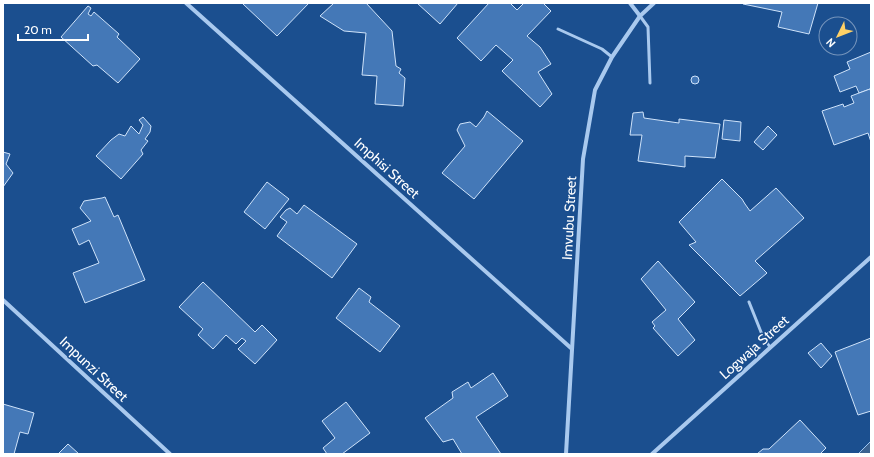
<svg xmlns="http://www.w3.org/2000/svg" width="874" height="457" font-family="Cabin,sans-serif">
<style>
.water{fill:#3c6290;stroke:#9cc4f0}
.building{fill:#4478b7;stroke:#cfe3fa}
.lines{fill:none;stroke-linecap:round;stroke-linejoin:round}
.lane{stroke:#a9c9ee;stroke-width:3}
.street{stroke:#a9c9ee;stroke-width:4}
.labels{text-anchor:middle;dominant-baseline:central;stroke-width:3;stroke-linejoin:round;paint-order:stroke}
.street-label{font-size:14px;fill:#fff;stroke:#1b4f8f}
</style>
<rect width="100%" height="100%" fill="#1b4f8f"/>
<polygon class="water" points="871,441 871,454 858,454"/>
<g class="building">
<polygon points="244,3 309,3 277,36 243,4"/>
<polygon points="334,3 366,3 392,31 396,66 401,69 399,73 405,78 403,106 375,104 377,76 362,75 366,33 344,31 320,16"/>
<polygon points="417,3 458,3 440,24"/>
<polygon points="489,3 510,3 517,10 524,3 543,3 551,11 527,36 540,47 551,64 538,72 552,94 540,107 502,71 513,60 496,45 481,61 457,38"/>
<polygon points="743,3 818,3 809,34 778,27 782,12 743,4"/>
<polygon points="88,6 91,8 88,14 91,16 94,12 119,34 117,37 140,59 118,83 97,65 93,66 61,37"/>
<polygon points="871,52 871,93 870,89 859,93 856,86 840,92 834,76 850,69 847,62"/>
<circle cx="695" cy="80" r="4"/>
<polygon points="870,89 871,93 871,142 868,133 834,145 822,111 843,104 844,107 854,103 851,96"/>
<polygon points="487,111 523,141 474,199 442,173 465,146 457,130 460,124 470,122 476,127 484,117"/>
<polygon points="643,112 644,118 679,123 679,119 720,124 715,158 685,156 685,167 638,161 642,135 630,135 633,113"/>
<polygon points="143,117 151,126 150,132 145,139 148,141 141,150 143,154 121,179 96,156 111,140 119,134 125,136 131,126 139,134 143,125 139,120"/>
<polygon points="724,120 741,122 740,141 722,139"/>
<polygon points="768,126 777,135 763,150 754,142"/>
<polygon points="3,152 10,154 6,164 13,173 3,187"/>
<polygon points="722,179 742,199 745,204 750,211 776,188 804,218 755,261 767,273 740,296 689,245 696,242 679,222"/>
<polygon points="267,182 289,199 265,229 244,212"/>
<polygon points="105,197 114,217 118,215 145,280 85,303 73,273 99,263 89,240 79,245 72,229 91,221 80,208 84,201 102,198"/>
<polygon points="304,205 357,244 332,278 277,236 287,222 280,217 286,210 290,208 297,214"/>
<polygon points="658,261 695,302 678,319 695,340 678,356 653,328 655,326 652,322 666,310 641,279"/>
<polygon points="203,282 255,332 262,325 277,340 255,364 238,349 246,341 242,338 236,344 226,335 213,349 198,335 203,329 179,307"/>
<polygon points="359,288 371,297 369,302 400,326 380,352 336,318"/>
<polygon points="871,338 871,411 858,415 835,352"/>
<polygon points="821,343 832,356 821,368 808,353"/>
<polygon points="493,373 508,396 476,417 501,454 462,454 453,439 443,442 425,418 453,398 452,392 468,382 471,388"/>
<polygon points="346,402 370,433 342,454 327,454 323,448 335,438 322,421"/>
<polygon points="3,404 34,413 28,434 20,432 14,454 3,454"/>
<polygon points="800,420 826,448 820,454 757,454 763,449 769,449"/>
<polygon points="68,444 79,454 58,454"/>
</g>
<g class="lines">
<g class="lane">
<polyline points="640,16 648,27 650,83"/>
<polyline points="558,29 602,49 612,57"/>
<polyline points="749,302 763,337 770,347"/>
</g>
<g class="street">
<polyline points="186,3 572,349"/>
<polyline points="630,3 640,16"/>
<polyline points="3,300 170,454"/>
<polyline points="566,454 583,159 595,90 612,57 640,16 654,3"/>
<polyline points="652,454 871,257"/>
</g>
</g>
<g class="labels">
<g class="street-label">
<text transform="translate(387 168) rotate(42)">Imphisi Street</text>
<text transform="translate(569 218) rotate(-87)">Imvubu Street</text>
<text transform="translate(754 347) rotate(-42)">Logwaja Street</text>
<text transform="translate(94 369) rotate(43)">Impunzi Street</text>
</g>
</g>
<rect width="874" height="457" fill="none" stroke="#ffffff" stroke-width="8"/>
<g transform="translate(838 36) rotate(227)"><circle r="19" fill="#1b4f8f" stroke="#7695bc"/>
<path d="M0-3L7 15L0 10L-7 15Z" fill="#ffd166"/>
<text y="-6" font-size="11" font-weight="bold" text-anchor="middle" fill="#ffffff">N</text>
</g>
<path d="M18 34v6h70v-6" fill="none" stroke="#ffffff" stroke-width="2"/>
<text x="24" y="34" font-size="12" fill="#ffffff" stroke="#1b4f8f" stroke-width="3" paint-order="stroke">20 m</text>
</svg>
